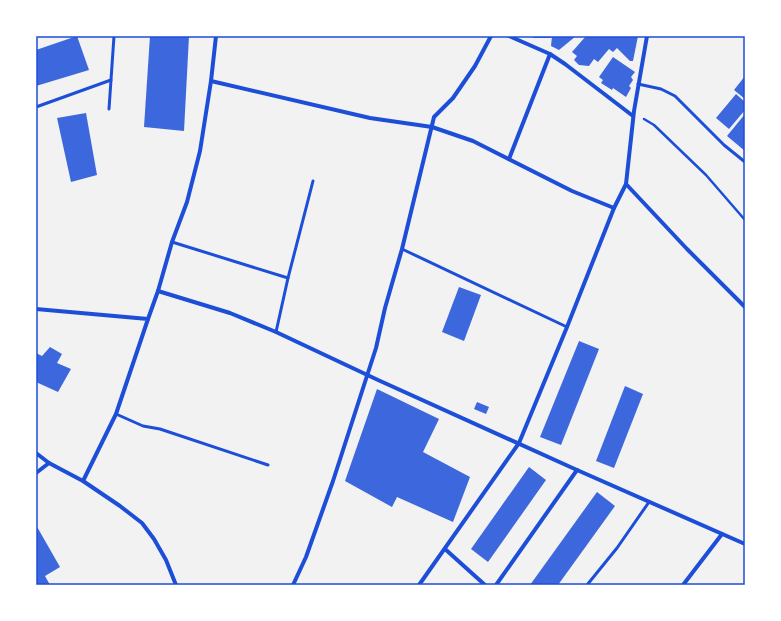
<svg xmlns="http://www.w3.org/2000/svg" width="781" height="621" font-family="'Times New Roman',serif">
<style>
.building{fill:#3d67dc}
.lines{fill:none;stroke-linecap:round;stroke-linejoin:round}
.path{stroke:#1d4ed8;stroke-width:2.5}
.service{stroke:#1d4ed8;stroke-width:3}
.minor{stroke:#1d4ed8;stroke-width:4}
.neatline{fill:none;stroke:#1d4ed8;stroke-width:1.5}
</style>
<rect width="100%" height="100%" fill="#f2f2f2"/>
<g class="building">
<polygon points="77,36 89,70 36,86 36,50"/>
<polygon points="150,36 189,36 184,131 144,127"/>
<polygon points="530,36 551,36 551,38 534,38"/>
<polygon points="552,36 576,36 559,50 551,46"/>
<polygon points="586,36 638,36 633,61 630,61 617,48 613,52 609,49 598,62 594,59 589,66 579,65 574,60 577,56 572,52"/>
<polygon points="613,57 635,72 631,77 633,80 629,86 631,88 626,97 613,88 612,90 601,83 603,80 599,77"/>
<polygon points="745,76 745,99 734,90"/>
<polygon points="736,94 745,102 745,110 729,129 716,118"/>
<polygon points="86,113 97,175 71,182 57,118"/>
<polygon points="745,114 745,151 727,136"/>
<polygon points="459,287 481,295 464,341 442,332"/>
<polygon points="579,341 599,349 561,445 540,437"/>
<polygon points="50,347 62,354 57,363 71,369 58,392 36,382 36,353 42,356"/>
<polygon points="625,386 643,394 614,468 596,461"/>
<polygon points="377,389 439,419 423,452 470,477 453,522 397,497 392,507 345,481"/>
<polygon points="477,402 489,407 486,414 474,409"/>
<polygon points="529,467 546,480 488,562 471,549"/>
<polygon points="597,492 615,506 558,585 530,585"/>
<polygon points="36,525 60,567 45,576 50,585 36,585"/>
</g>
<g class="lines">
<polyline class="path" points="644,119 654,125 706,175 745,220"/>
<g class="service">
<polyline points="638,84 661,89 675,96 724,145 745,162"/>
<polyline points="36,107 111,80"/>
<polyline points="109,109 114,36"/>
<polyline points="172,242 288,278"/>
<polyline points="402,249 567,327"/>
<polyline points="276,332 288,278 313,181"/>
<polyline points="116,414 143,426 160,429 268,465"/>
<polyline points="587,585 617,548 649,502"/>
</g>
<g class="minor">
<polyline points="509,36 550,54 565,64 633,116"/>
<polyline points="647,36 634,111 626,184 687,249 745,307"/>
<polyline points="211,81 370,118 432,127 473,141 572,191 614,208"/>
<polyline points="509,159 550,54"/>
<polyline points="158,291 230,313 276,332 378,380 577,470 745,544"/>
<polyline points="36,309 148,319 116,414 83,481"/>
<polyline points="148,319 158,291 172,242 187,202 200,151 211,81 216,36"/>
<polyline points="36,453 49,463 83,481 120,506 142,523 154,539 166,560 176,585"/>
<polyline points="36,473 49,463"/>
<polyline points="445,549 485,585"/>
<polyline points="293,585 306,557 333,481 376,348 385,308 402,249 434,117 453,98 475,66 491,36"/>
<polyline points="419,585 519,443 567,327 614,208 626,184"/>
<polyline points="496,585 577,470"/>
<polyline points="683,585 722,534"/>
</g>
</g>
<rect width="781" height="621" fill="none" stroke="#ffffff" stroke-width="74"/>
<rect x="37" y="37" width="707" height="547" class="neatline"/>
</svg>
